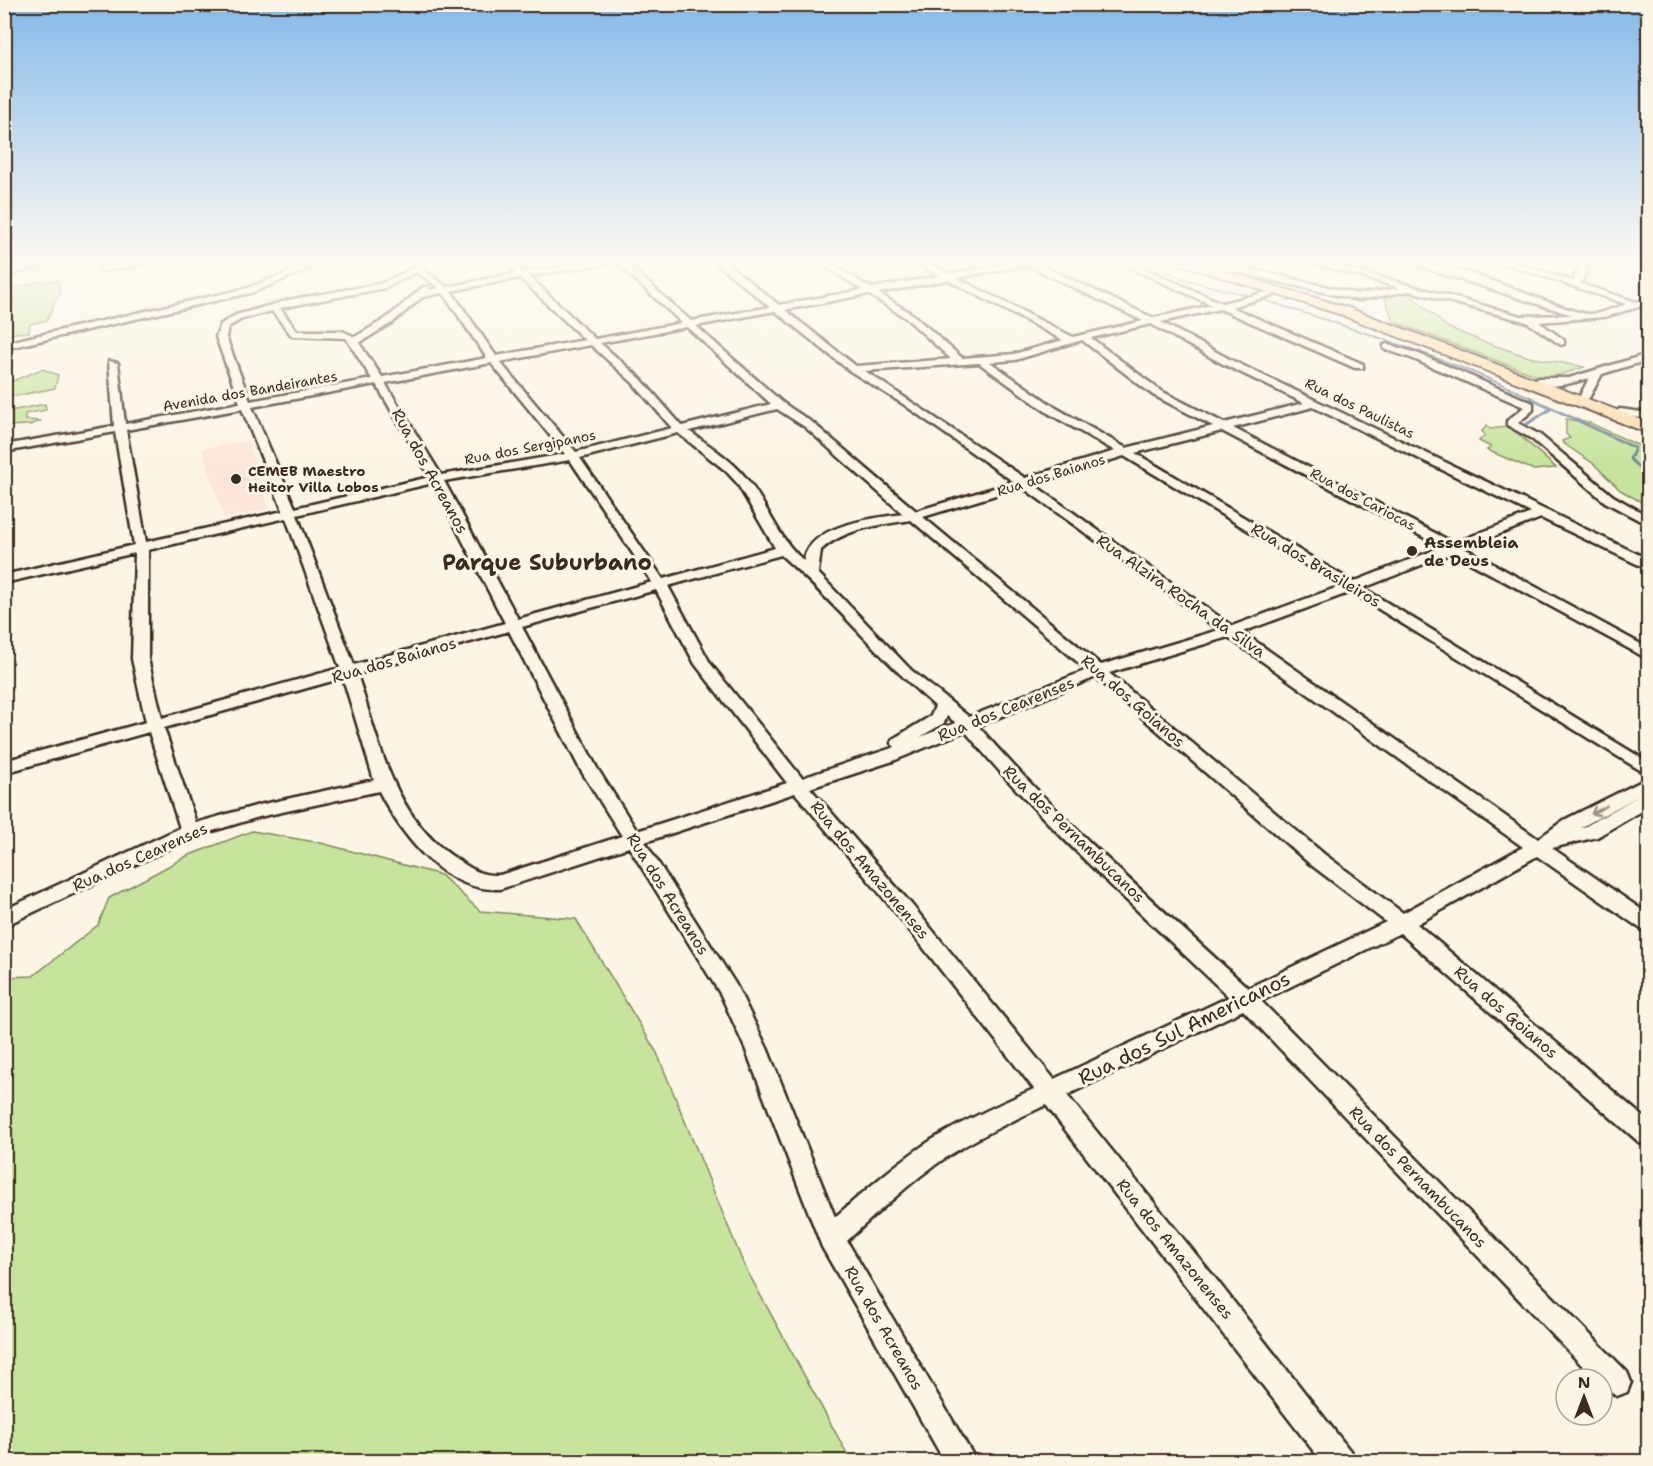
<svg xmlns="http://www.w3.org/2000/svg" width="1653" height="1466" font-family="'Shantell Sans',sans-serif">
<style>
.built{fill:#fce5d8}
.green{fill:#c6e49c;stroke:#80875d;stroke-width:1.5}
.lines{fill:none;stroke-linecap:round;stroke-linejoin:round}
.stream-far1{stroke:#6f849a;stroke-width:2}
.stream{stroke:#6f849a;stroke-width:3}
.minor-casing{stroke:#3b2a1e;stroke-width:5}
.highway-casing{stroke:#3b2a1e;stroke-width:4}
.minor{fill:#fcf5e5;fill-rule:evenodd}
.highway{fill:#fcdcac;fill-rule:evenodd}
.oneway{stroke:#9c9082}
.poi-dot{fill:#3b2a1e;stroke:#fcf5e5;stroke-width:2}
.labels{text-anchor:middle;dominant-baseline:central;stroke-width:6;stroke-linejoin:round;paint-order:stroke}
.far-street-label{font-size:14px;fill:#3b2a1e;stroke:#fcf5e5}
.far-poi-label{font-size:14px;font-weight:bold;fill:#3b2a1e;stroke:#fcf5e5;text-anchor:start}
.street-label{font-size:16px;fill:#3b2a1e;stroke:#fcf5e5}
.poi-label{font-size:16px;font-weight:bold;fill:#3b2a1e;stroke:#fcf5e5;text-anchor:start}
.near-street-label{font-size:20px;fill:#3b2a1e;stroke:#fcf5e5}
.district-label{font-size:22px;font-weight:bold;fill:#3b2a1e;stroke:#fcf5e5}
</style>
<rect width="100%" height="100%" fill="#fcf5e5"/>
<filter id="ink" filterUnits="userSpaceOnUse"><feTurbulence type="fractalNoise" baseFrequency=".0167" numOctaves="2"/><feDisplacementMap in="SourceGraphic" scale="12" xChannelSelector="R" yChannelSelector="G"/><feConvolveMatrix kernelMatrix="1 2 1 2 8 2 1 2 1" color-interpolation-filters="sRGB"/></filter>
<g filter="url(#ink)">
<polygon class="built" points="248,440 269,509 224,518 202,449"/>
<g class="green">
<polygon points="58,281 60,292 47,320 30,324 29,332 5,334 5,291 37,282"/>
<polygon points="1396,293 1408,293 1447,327 1481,341 1529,357 1585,367 1546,379 1394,322 1384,296"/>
<polygon points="42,369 58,375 55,388 5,398 5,384"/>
<polygon points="45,404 46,410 25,414 25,420 41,421 30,425 5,426 5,412"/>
<polygon points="1566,419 1590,423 1648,450 1648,506 1620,490 1594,464 1563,443 1562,441 1570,438 1566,434"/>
<polygon points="1487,425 1490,429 1506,427 1513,429 1556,468 1534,470 1487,450 1491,447 1479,441 1485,435 1482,431"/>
<polygon points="252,831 321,843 441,875 480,911 576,919 657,1053 744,1265 851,1461 5,1461 5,977 33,976 98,925 109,898 187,856"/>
</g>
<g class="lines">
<path class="stream-far1" d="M 1150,262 C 1184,285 1228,288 1267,301 C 1357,330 1448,358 1534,399"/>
<g class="stream">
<polyline points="1531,398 1635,448 1630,459 1648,477"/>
<polyline points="1527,424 1552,408"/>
</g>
<g class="minor-casing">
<g id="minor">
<polygon points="41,262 57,262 4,276 4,271"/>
<polygon points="130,262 161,262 101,271 97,268"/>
<polygon points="313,262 325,262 254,292 4,349 4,343 248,288"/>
<path d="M 506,262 L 515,262 L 524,272 L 591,262 L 615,262 L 529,276 L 595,339 L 682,323 L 616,262 L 625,262 L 691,321 L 770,307 L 715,262 L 725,262 L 779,305 L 862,290 L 819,262 L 829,262 L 871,288 L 940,276 L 916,262 L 927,262 L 950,274 L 1015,262 L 1035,262 L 1153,318 L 1212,305 L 1117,262 L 1129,262 L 1222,303 L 1280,289 L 1280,293 L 1231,307 L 1363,364 L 1363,368 L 1355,368 L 1220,309 L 1161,322 L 1231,360 L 1648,559 L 1648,568 L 1643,567 L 1541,518 L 1464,548 L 1648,648 L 1648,659 L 1452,553 L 1363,588 L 1648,762 L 1648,775 L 1351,592 L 1242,632 L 1538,839 L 1564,820 L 1648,778 L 1648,791 L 1642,795 L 1648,793 L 1648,807 L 1597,837 L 1552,848 L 1648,914 L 1648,932 L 1641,929 L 1537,856 L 1417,924 L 1648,1121 L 1648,1146 L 1640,1143 L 1400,933 L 1261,1001 L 1627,1372 L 1631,1382 L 1627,1392 L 1617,1396 L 1602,1386 L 1602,1379 L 1595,1379 L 1243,1010 L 1067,1095 L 1215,1278 L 1351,1452 L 1355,1462 L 1322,1462 L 1046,1105 C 1012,1121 977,1137 945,1158 C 910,1182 878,1212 847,1241 L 974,1457 L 972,1462 L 945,1462 L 822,1247 L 745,1048 L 721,995 L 629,847 L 500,889 C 444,892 402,836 379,791 L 259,817 L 196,836 L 4,926 L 4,910 L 180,828 L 149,732 L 4,773 L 4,761 L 146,722 L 132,659 L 135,553 L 4,583 L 4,575 L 134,545 L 115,432 L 4,452 L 4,445 L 114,426 L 109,361 L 118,363 L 125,424 L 240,403 L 216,337 L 221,324 L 236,315 L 293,299 L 380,284 L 418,266 L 447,287 L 516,273 ZM 1027,265 L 1143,321 L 1073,337 L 957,278 ZM 417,272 L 439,288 L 430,290 L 429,287 L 423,287 L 387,318 L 355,337 L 342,331 L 297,331 L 280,308 L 385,288 ZM 520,278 L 585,340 L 496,356 L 451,291 ZM 948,280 L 1063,340 L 1014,354 L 962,358 L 912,314 L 878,293 ZM 443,293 L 487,358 L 382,377 L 359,343 L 393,322 L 422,297 ZM 868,294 L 906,318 L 951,359 L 856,366 L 785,310 ZM 272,311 L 292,336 L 346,338 L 372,379 L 250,401 L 226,337 L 228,327 L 242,319 ZM 775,311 L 850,371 L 903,404 L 1014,482 L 916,511 L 813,423 L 783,403 L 696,326 ZM 1151,324 L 1223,364 L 1304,403 L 1224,423 L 1161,391 L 1091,338 ZM 687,327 L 771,404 L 682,426 L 641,379 L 600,343 ZM 1082,340 L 1153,395 L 1213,426 L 1126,448 L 1056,408 L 990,362 L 1015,360 ZM 591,345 L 633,383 L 672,428 L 576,452 L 500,362 ZM 491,363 L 565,454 L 441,475 L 385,383 ZM 979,363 L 1048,413 L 1115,451 L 1025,478 L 865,371 ZM 376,384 L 430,477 L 295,508 L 252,407 ZM 1313,407 L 1531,513 L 1454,543 L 1233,428 ZM 242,409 L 283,511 L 146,542 L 126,430 ZM 777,409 L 805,427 L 903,514 C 874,518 808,525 804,561 C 777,538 768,505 746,478 C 731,459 708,445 689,431 ZM 1222,431 L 1442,547 L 1353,582 L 1135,453 ZM 678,433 L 726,471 L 737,483 L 775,548 L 663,579 L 580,458 ZM 1124,456 L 1341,586 L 1232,626 L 1033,484 ZM 570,460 L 652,582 L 518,619 L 444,481 ZM 433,483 L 505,623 L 354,665 L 297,515 ZM 1022,487 L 1219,630 L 1101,665 L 923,517 ZM 286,518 L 340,668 L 162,718 L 148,659 L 148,550 ZM 911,520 L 1087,670 L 969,717 L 911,670 L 818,573 L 821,550 C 845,528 880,525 911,520 ZM 781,555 C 835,602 880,659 935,706 L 931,716 L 893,739 L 891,743 L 895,747 L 802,778 L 710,663 L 668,586 ZM 656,590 L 695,664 L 787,783 L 637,831 L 597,768 L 522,627 ZM 509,631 L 580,769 L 622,836 L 500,875 C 481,876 473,870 458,860 C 393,819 379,742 357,674 ZM 1228,637 L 1523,847 L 1403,913 L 1324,854 L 1109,673 ZM 1096,677 L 1310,864 L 1386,922 L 1248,988 C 1156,903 1060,821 978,726 ZM 343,678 L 374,780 L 259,805 L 196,823 L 164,728 ZM 947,716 L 956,723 L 920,737 L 944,723 ZM 965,731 C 1045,828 1139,911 1229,997 L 1054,1079 L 911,904 L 810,788 L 893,761 ZM 795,793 L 897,914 L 1034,1089 C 998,1105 963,1121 930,1141 C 896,1163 865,1191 835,1217 L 767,1048 L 736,985 L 645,842 ZM 1640,795 L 1586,826 L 1580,828 Z"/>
<path d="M 1310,262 L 1325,262 L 1521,316 L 1572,315 L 1406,262 C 1462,262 1528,298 1582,313 C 1595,317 1614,308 1626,304 L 1500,262 L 1514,262 L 1573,281 L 1581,262 L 1589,262 L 1581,284 L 1636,302 L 1648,298 L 1648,304 L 1604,317 L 1539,322 L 1564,340 L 1564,344 L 1561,345 L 1527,322 L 1410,291 L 1358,300 L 1242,273 L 1198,267 L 1202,264 L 1242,267 L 1358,294 L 1400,288 Z"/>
<polygon points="1387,344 1419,354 1533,403 1533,410 1518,423 1540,435 1613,496 1648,516 1648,525 1605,502 1532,439 1507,425 1507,421 1524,407 1411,358 1384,349 1384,345"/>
<path d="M 1648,354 L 1648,360 L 1602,374 L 1589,398 L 1584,401 L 1579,398 L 1589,378 C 1574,383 1545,391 1532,381 L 1537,378 L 1569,378 Z"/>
<polygon points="1620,409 1648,413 1648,419 1616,414 1615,412"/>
</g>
</g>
<g class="highway-casing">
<polygon id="highway" points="1173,262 1194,262 1349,308 1648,422 1648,433 1339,314"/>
</g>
<use href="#minor" class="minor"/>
<use href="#highway" class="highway"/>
</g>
<defs><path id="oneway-shaft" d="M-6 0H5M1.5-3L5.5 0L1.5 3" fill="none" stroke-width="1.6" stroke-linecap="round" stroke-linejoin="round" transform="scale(1.5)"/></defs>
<use class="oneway" href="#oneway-shaft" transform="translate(1599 810) rotate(152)"/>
</g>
<linearGradient id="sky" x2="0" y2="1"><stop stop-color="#85b9ea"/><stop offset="0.56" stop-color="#fefaf3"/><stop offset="1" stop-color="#fefaf3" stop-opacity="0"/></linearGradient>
<rect width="1653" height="468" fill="url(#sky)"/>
<g class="poi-dot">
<circle cx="236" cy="479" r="6"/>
<circle cx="1412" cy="551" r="6"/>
</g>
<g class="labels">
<g class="far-street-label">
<text transform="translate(250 391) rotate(-10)">Avenida dos Bandeirantes</text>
<text transform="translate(1360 408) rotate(26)">Rua dos Paulistas</text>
<text transform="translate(530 447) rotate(-11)">Rua dos Sergipanos</text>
<text transform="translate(1051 475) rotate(-17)">Rua dos Baianos</text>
<text transform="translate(1363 499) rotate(28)">Rua dos Cariocas</text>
</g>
<g class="far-poi-label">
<text x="248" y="471">CEMEB Maestro<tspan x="248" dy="16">Heitor Villa Lobos</tspan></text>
</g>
<g class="street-label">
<text transform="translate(430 471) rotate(61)">Rua dos Acreanos</text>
<text transform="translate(1316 565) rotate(31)">Rua dos Brasileiros</text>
<text transform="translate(1181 596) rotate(35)">Rua Alzira Rocha da Silva</text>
<text transform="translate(394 660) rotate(-16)">Rua dos Baianos</text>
<text transform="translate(1133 701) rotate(41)">Rua dos Goianos</text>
<text transform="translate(1006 709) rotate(-22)">Rua dos Cearenses</text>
<text transform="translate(1074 834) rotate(44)">Rua dos Pernambucanos</text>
<text transform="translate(140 857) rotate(-24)">Rua dos Cearenses</text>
<text transform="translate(870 870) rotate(50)">Rua dos Amazonenses</text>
<text transform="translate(668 894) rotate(58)">Rua dos Acreanos</text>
<text transform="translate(1506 1012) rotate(41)">Rua dos Goianos</text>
<text transform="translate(1418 1177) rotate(46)">Rua dos Pernambucanos</text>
<text transform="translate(1175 1249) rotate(51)">Rua dos Amazonenses</text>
<text transform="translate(884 1328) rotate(60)">Rua dos Acreanos</text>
</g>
<g class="poi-label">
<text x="1424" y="542">Assembleia<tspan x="1424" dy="18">de Deus</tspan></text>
</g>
<g class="near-street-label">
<text transform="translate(1184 1028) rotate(-26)">Rua dos Sul Americanos</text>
</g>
<g class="district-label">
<text x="547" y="562">Parque Suburbano</text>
</g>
</g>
<rect width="1653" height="1466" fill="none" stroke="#fcf5e5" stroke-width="24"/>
<rect x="12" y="12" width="1629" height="1442" fill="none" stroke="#3b2a1e" stroke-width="2" filter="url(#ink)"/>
<g transform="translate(1584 1397)"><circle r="28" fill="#fcf5e5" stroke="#afa495" stroke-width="1.5"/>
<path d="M0-4.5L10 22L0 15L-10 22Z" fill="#3b2a1e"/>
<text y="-9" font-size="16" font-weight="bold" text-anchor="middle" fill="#3b2a1e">N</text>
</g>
</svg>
